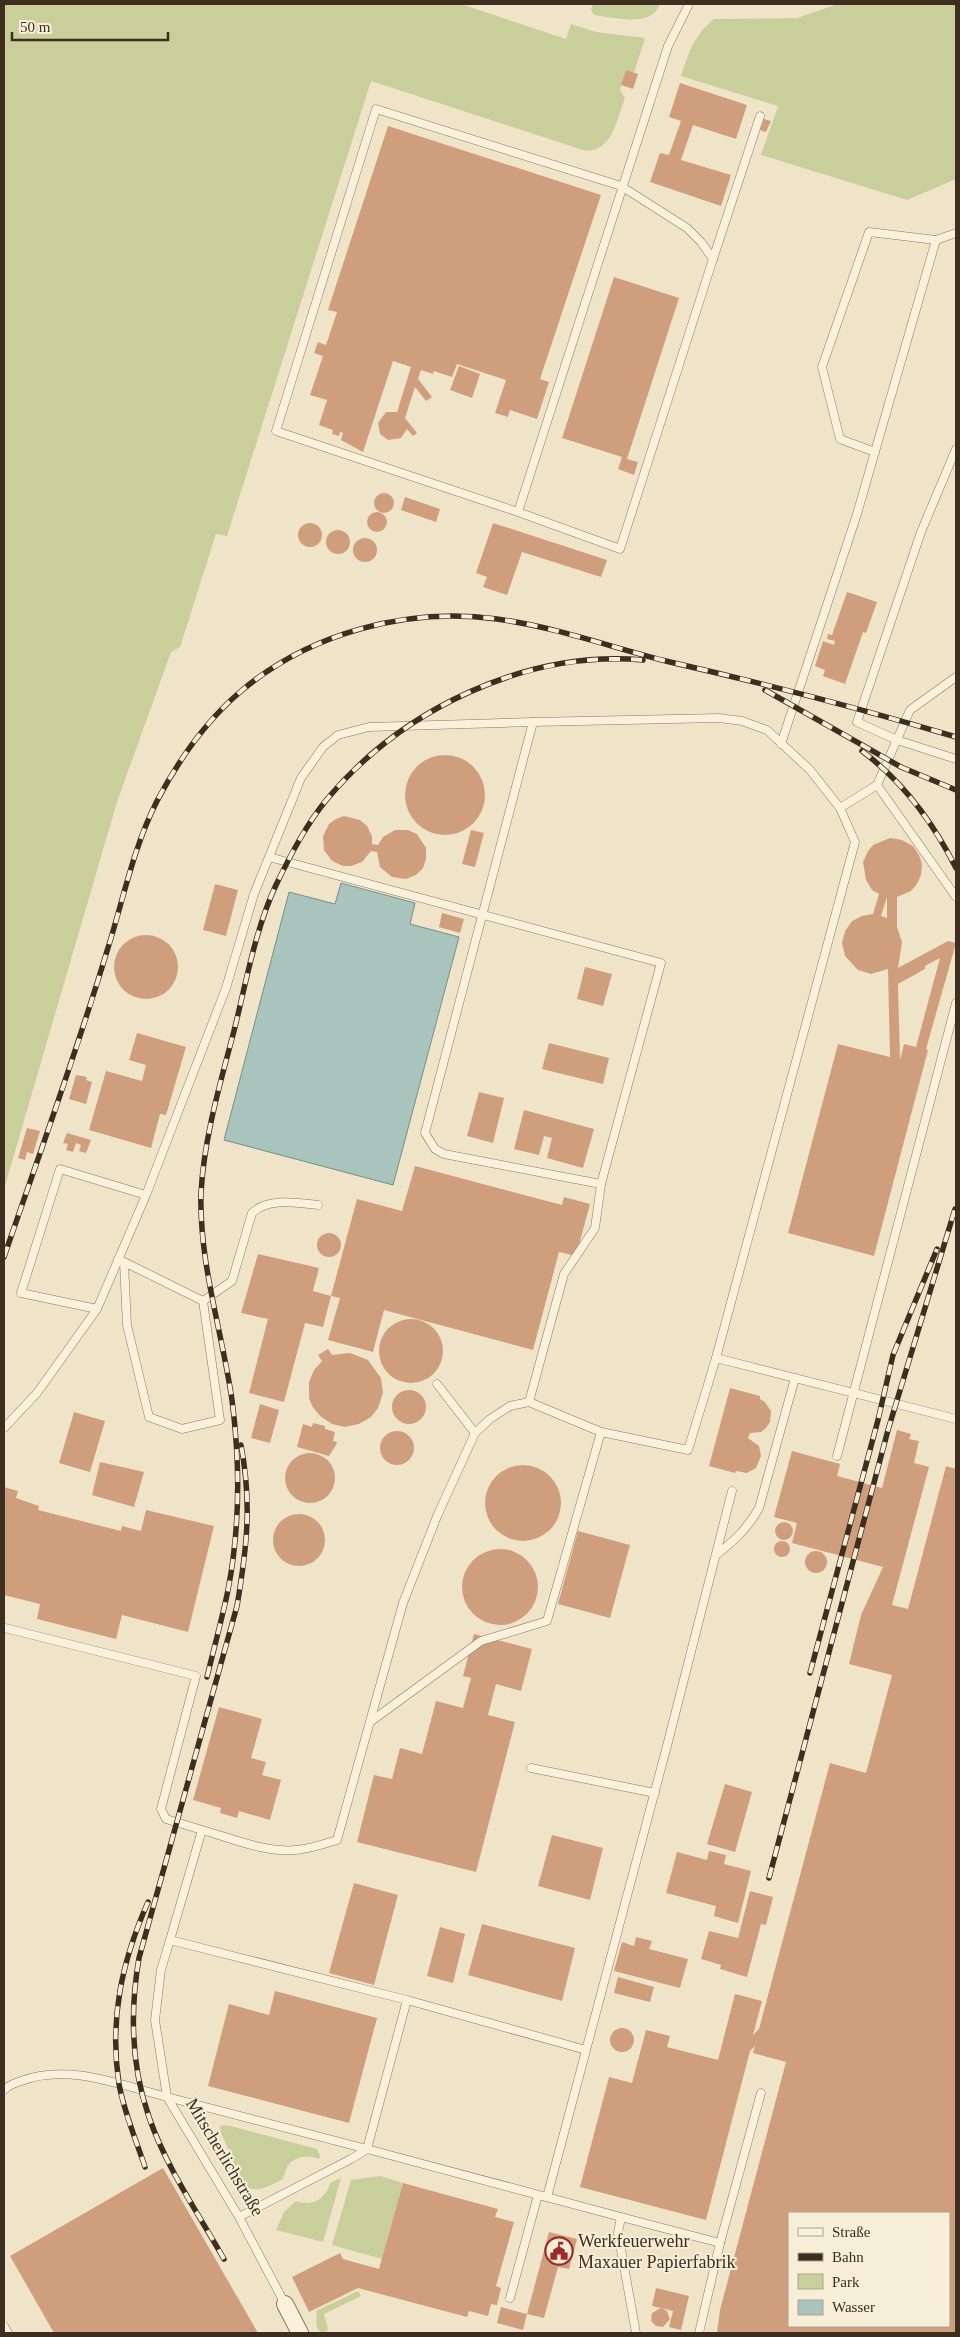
<svg xmlns="http://www.w3.org/2000/svg" width="960" height="2337" font-family="Georgia,serif">
<style>
.green{fill:#c9cf9b}
.water{fill:#a9c4bc;stroke:#6f938a}
.building{fill:#cf9f7d;fill-rule:evenodd}
.lines{fill:none;stroke-linecap:round;stroke-linejoin:round}
.lane-casing{stroke:#8d765c;stroke-width:9}
.street-casing{stroke:#8d765c;stroke-width:18}
.lane{stroke:#faf1dc;stroke-width:8}
.street{stroke:#faf1dc;stroke-width:16}
.rail-casing{stroke:#3d2e20;stroke-width:5.5}
.rail{stroke:#f7eed8;stroke-width:4;stroke-dasharray:11;stroke-linecap:butt}
.labels{text-anchor:middle;dominant-baseline:central;stroke-width:4;stroke-linejoin:round;paint-order:stroke}
.street-label{font-size:18px;fill:#3d2e20;stroke:#f7eed8}
.poi-label{font-size:18px;fill:#3d2e20;stroke:#f7eed8;text-anchor:start}
</style>
<rect width="100%" height="100%" fill="#f0e4c8"/>
<g class="green">
<path d="M 4,4 L 461,4 L 566,39 L 571,24 L 596,32 L 645,38 L 634,73 L 626,70 L 620,90 L 625,98 C 617,118 613,151 586,151 L 371,81 L 227,536 L 216,534 L 180,647 L 171,652 L 117,802 L 4,1189 Z"/>
<path d="M 593,4 L 658,4 L 659,6 C 650,28 611,17 594,15 L 591,10 Z"/>
<path d="M 838,4 L 956,4 L 956,179 L 907,200 L 761,155 L 778,106 L 681,76 C 689,51 694,36 714,19 L 797,18 Z"/>
<path d="M 227,2125 L 317,2149 L 320,2156 L 319,2159 C 301,2152 286,2160 283,2179 C 271,2185 256,2195 244,2185 L 221,2133 L 220,2126 Z"/>
<polygon points="380,2176 403,2183 382,2259 332,2245 351,2180"/>
<path d="M 341,2178 L 323,2242 L 276,2230 L 284,2212 L 296,2201 C 312,2207 326,2199 330,2183 Z"/>
<path d="M 358,2291 L 361,2296 L 324,2314 L 328,2330 L 323,2333 C 313,2328 318,2321 316,2311 Z"/>
</g>
<polygon class="water" points="341,883 415,903 410,924 459,937 393,1185 224,1140 289,892 335,904"/>
<g class="building">
<polygon points="626,70 638,74 633,89 621,85"/>
<polygon points="680,83 747,105 736,139 693,125 681,160 731,175 721,206 650,182 660,153 669,155 681,121 669,117"/>
<polygon points="764,119 771,121 766,132 760,130"/>
<polygon points="388,126 601,195 540,379 549,382 537,419 510,410 508,417 495,413 506,380 457,364 452,377 434,371 433,374 421,370 418,379 432,397 426,401 415,387 405,418 417,433 413,436 407,429 401,438 388,440 380,434 378,423 386,412 397,412 411,367 393,361 363,452 341,440 343,433 340,432 339,436 332,434 333,430 319,425 327,400 310,395 323,356 314,353 318,342 326,345 337,312 328,310"/>
<polygon points="614,277 679,298 627,459 638,462 634,475 618,469 622,457 562,438"/>
<polygon points="459,366 480,374 472,398 450,390"/>
<circle cx="384" cy="503" r="10"/>
<polygon points="405,497 440,509 436,522 401,510"/>
<circle cx="377" cy="522" r="10"/>
<circle cx="310" cy="535" r="12"/>
<polygon points="493,523 607,560 601,577 522,552 507,595 483,587 487,577 476,573"/>
<circle cx="338" cy="542" r="12"/>
<circle cx="365" cy="550" r="12"/>
<polygon points="847,592 877,602 866,633 863,632 845,684 823,676 825,670 815,666 823,641 834,645 835,641 827,639 828,634 832,635"/>
<circle cx="445" cy="795" r="40"/>
<polygon points="344,816 360,820 367,826 372,836 372,844 378,845 383,837 395,830 408,830 417,834 426,848 426,859 423,868 416,875 406,879 392,877 380,867 377,852 371,851 362,862 351,866 343,866 332,861 324,850 323,836 329,824 336,819"/>
<polygon points="471,830 484,833 475,867 462,864"/>
<path d="M 890,838 L 902,840 L 913,846 L 919,855 L 922,864 L 921,875 L 917,884 L 911,891 L 897,897 L 897,927 L 902,942 L 898,968 L 948,941 L 956,943 L 926,1049 L 928,1050 L 874,1256 L 788,1233 L 838,1044 L 890,1057 L 888,969 L 871,974 L 858,970 L 845,956 L 842,943 L 845,931 L 852,921 L 862,916 L 873,914 L 879,894 L 872,890 L 866,880 L 863,862 L 868,851 L 873,845 ZM 887,897 L 887,918 L 881,916 ZM 940,958 L 916,1047 L 904,1044 L 900,1060 L 898,984 L 925,969 L 925,966 Z"/>
<polygon points="215,884 238,890 226,936 203,930"/>
<polygon points="442,913 464,919 460,933 439,927"/>
<circle cx="146" cy="967" r="32"/>
<polygon points="585,967 612,974 603,1006 577,999"/>
<polygon points="137,1033 186,1047 166,1115 160,1114 151,1148 89,1130 106,1071 142,1081 146,1065 129,1060"/>
<polygon points="549,1043 609,1058 603,1084 542,1069"/>
<polygon points="76,1075 87,1077 86,1080 92,1082 86,1104 69,1099"/>
<polygon points="479,1092 504,1098 493,1143 467,1136"/>
<polygon points="524,1110 594,1129 583,1168 547,1158 552,1138 544,1136 539,1155 514,1149"/>
<polygon points="27,1128 40,1131 33,1154 27,1152 25,1160 18,1158"/>
<polygon points="67,1133 91,1140 86,1153 79,1151 81,1145 76,1143 73,1152 66,1150 68,1144 63,1143"/>
<polygon points="415,1166 562,1205 564,1197 590,1204 576,1256 559,1252 533,1350 384,1310 373,1352 328,1340 340,1298 331,1296 357,1199 402,1211"/>
<circle cx="329" cy="1245" r="12"/>
<polygon points="258,1254 319,1268 313,1291 331,1296 323,1327 305,1323 284,1402 249,1393 268,1319 241,1313"/>
<circle cx="411" cy="1351" r="32"/>
<polygon points="328,1349 332,1355 350,1353 368,1360 381,1378 383,1393 378,1408 371,1417 359,1424 345,1427 332,1424 320,1416 312,1406 309,1398 309,1382 314,1370 322,1361 318,1355"/>
<polygon points="730,1388 760,1396 760,1399 765,1402 771,1411 770,1422 766,1428 761,1432 750,1433 748,1438 759,1446 761,1456 756,1468 747,1473 736,1471 735,1473 709,1466"/>
<circle cx="409" cy="1407" r="17"/>
<polygon points="260,1404 279,1410 270,1443 251,1438"/>
<polygon points="74,1412 105,1421 90,1472 59,1463"/>
<polygon points="313,1423 325,1426 325,1429 335,1432 333,1441 337,1442 336,1445 329,1456 297,1447 303,1424 312,1427"/>
<path d="M 897,1430 L 911,1434 L 909,1439 L 919,1441 L 914,1463 L 929,1467 L 892,1605 L 908,1609 L 946,1466 L 956,1469 L 956,2333 L 717,2333 L 720,2310 L 786,2062 L 753,2053 L 755,2046 L 750,2051 L 706,2220 L 580,2187 L 609,2077 L 632,2083 L 646,2030 L 670,2036 L 667,2047 L 718,2060 L 735,1994 L 762,2001 L 753,2035 L 759,2029 L 830,1763 L 866,1773 L 892,1675 L 849,1664 L 861,1615 L 883,1567 L 792,1543 L 797,1523 L 774,1517 L 792,1451 L 840,1464 L 837,1476 L 882,1488 ZM 789,2213 L 949,2213 L 949,2326 L 789,2326 Z"/>
<circle cx="397" cy="1448" r="17"/>
<circle cx="310" cy="1478" r="25"/>
<polygon points="100,1462 144,1472 134,1507 92,1495"/>
<circle cx="523" cy="1503" r="38"/>
<polygon points="4,1487 18,1491 16,1498 39,1506 38,1510 121,1531 122,1526 141,1531 146,1510 214,1526 188,1632 122,1615 116,1639 37,1619 40,1604 4,1595"/>
<circle cx="299" cy="1540" r="26"/>
<circle cx="784" cy="1531" r="9"/>
<polygon points="578,1531 630,1545 610,1618 558,1604"/>
<circle cx="782" cy="1549" r="8"/>
<circle cx="500" cy="1587" r="38"/>
<circle cx="816" cy="1562" r="11"/>
<polygon points="474,1634 532,1649 521,1691 496,1684 488,1715 515,1722 476,1872 357,1842 374,1775 392,1779 400,1748 422,1754 436,1701 463,1708 471,1678 463,1676"/>
<polygon points="219,1707 262,1719 251,1758 266,1762 262,1775 281,1780 270,1820 239,1811 237,1818 220,1813 221,1808 193,1800"/>
<polygon points="725,1784 752,1792 735,1852 707,1844"/>
<polygon points="552,1835 603,1848 590,1900 538,1886"/>
<polygon points="709,1851 726,1855 724,1864 751,1871 738,1923 714,1916 716,1906 666,1893 677,1852 707,1860"/>
<polygon points="354,1883 398,1895 374,1985 329,1973"/>
<polygon points="750,1891 773,1897 766,1925 761,1924 747,1977 720,1969 721,1965 701,1959 709,1931 738,1938"/>
<polygon points="482,1924 575,1948 562,2001 468,1975"/>
<polygon points="440,1927 465,1934 453,1983 427,1976"/>
<polygon points="636,1937 652,1941 649,1949 688,1959 680,1988 614,1971 622,1942 634,1946"/>
<polygon points="618,1977 654,1987 650,2002 614,1993"/>
<polygon points="275,1991 377,2018 349,2123 208,2086 229,2004 269,2015"/>
<circle cx="622" cy="2040" r="12"/>
<polygon points="163,2168 258,2333 54,2333 10,2256"/>
<polygon points="403,2183 498,2209 495,2217 514,2222 496,2286 501,2288 497,2305 491,2304 488,2316 469,2311 467,2317 358,2288 309,2312 292,2277 340,2253 343,2259 379,2269"/>
<polygon points="549,2232 577,2239 569,2269 558,2267 544,2318 527,2314"/>
<polygon points="656,2288 689,2296 681,2330 669,2327 673,2311 662,2308 667,2311 670,2319 663,2327 656,2326 651,2321 652,2313 661,2308 652,2306"/>
<polygon points="501,2307 527,2314 523,2330 497,2323"/>
</g>
<g class="lines">
<g class="lane-casing">
<g id="lane">
<polyline points="713,259 760,116"/>
<polyline points="956,449 921,532 857,722 897,740 956,759"/>
<polyline points="875,452 840,439 822,367 869,232 936,240"/>
<polyline points="518,512 620,549 713,259 701,242 687,228 621,186 376,109 276,431 518,512 668,46 689,4"/>
<polyline points="956,677 910,710 877,785 956,897"/>
<polyline points="533,722 369,727 338,735 323,747 301,778 269,857 661,963 601,1184"/>
<polyline points="781,744 857,514 936,240 956,233"/>
<polyline points="146,1195 97,1309 21,1293 60,1169 146,1195 226,988 254,894 269,857"/>
<polyline points="118,1259 203,1301 220,1420 182,1429 149,1417 127,1325 124,1263"/>
<path d="M 203,1301 L 232,1281 L 252,1213 C 269,1197 297,1203 318,1205"/>
<polyline points="716,1358 855,842 840,808"/>
<polyline points="437,1384 475,1433"/>
<polyline points="529,1402 564,1274 595,1228 601,1184 444,1154 435,1149 425,1133 533,722 719,718 742,721 767,730 810,770 840,808 877,785"/>
<polyline points="4,1428 37,1393 97,1309"/>
<polyline points="837,1456 956,1003"/>
<path d="M 716,1555 C 734,1541 748,1528 759,1508 L 795,1378"/>
<polyline points="5,1628 196,1676 161,1809 166,1819 202,1830 170,1940"/>
<polyline points="370,1722 481,1641 547,1621 601,1432 688,1450 716,1358 956,1419"/>
<polyline points="531,1768 655,1793"/>
<path d="M 202,1830 C 231,1838 265,1853 296,1850 C 310,1849 324,1844 337,1840 L 403,1603 L 438,1514 L 475,1433 L 490,1419 L 510,1406 L 529,1402 L 601,1432"/>
<polyline points="407,2000 170,1940 161,1970 155,2020 167,2097 367,2149 407,2000 586,2050"/>
<path d="M 4,2090 C 8,2085 15,2083 21,2081 C 68,2063 120,2085 167,2097 L 239,2217 L 285,2304"/>
<polyline points="547,2197 668,1742 732,1491"/>
<polyline points="239,2217 351,2159 367,2149 621,2217"/>
<polyline points="510,2298 538,2195"/>
<polyline points="4,2326 8,2333"/>
<polyline points="636,2333 618,2233 621,2217 720,2243 761,2093"/>
<polyline points="699,2333 720,2243"/>
</g>
</g>
<g class="street-casing">
<polyline id="street" points="285,2304 300,2333"/>
</g>
<use href="#lane" class="lane"/>
<use href="#street" class="street"/>
<g class="rail-casing">
<g id="rail">
<polyline points="765,690 901,767 956,790"/>
<path d="M 862,751 C 902,781 934,824 956,868"/>
<path d="M 4,1257 C 39,1155 76,1054 107,951 C 123,901 133,848 157,801 C 178,761 205,722 240,692 C 309,633 407,607 497,619 C 556,627 613,648 670,662 C 766,684 862,709 956,737"/>
<polyline points="810,1673 878,1420 893,1355 937,1249"/>
<path d="M 207,1677 C 214,1648 222,1619 228,1590 C 240,1528 240,1462 232,1400 C 222,1331 199,1263 201,1193 C 204,1138 220,1084 234,1031 C 246,983 255,930 276,885 C 291,854 307,823 328,798 C 403,709 526,650 643,660"/>
<polyline points="769,1878 888,1430 955,1209"/>
<path d="M 145,2167 C 136,2140 124,2112 119,2084 C 109,2019 122,1961 148,1902"/>
<path d="M 224,2259 C 198,2213 166,2167 149,2117 C 131,2066 130,2011 139,1958 L 237,1606 C 247,1547 252,1504 241,1445"/>
</g>
</g>
<use href="#rail" class="rail"/>
</g>
<defs>
<g id="civic-ring" transform="scale(1.4375)"><circle r="9.5" fill="#f7eed8" stroke="#9e2a2b" stroke-width="1.5"/><path d="M-.6-6.5H3V-4.5H.6V-3L4-1V1h2V6H-6V1h2V-1L-.6-3ZM-1.2 2.5V6h2.4V2.5Z" fill="#9e2a2b"/></g>
</defs>
<g fill-rule="evenodd">
<use href="#civic-ring" x="559" y="2251"/>
</g>
<g class="labels">
<g class="street-label">
<text transform="translate(225 2157) rotate(59)">Mitscherlichstraße</text>
</g>
<g class="poi-label">
<text x="578" y="2241">Werkfeuerwehr<tspan x="578" dy="21">Maxauer Papierfabrik</tspan></text>
</g>
</g>
<rect width="960" height="2337" fill="none" stroke="#3d2e20" stroke-width="10"/>
<rect x="788" y="2212" width="162" height="115" fill="#f7eed8" stroke="#ada18e"/>
<rect x="798" y="2228" width="25" height="8" fill="#faf1dc" stroke="#ada18e"/>
<text x="832" y="2237" font-size="15" fill="#3d2e20">Straße</text>
<rect x="798" y="2253" width="25" height="8" fill="#3d2e20" stroke="#ada18e"/>
<text x="832" y="2262" font-size="15" fill="#3d2e20">Bahn</text>
<rect x="798" y="2274" width="25" height="15" fill="#c9cf9b" stroke="#ada18e"/>
<text x="832" y="2287" font-size="15" fill="#3d2e20">Park</text>
<rect x="798" y="2300" width="25" height="15" fill="#a9c4bc" stroke="#ada18e"/>
<text x="832" y="2312" font-size="15" fill="#3d2e20">Wasser</text>
<path d="M12 32v8h156v-8" fill="none" stroke="#3d2e20" stroke-width="2.5"/>
<text x="20" y="32" font-size="15" fill="#3d2e20" stroke="#f7eed8" stroke-width="4" paint-order="stroke">50 m</text>
</svg>
